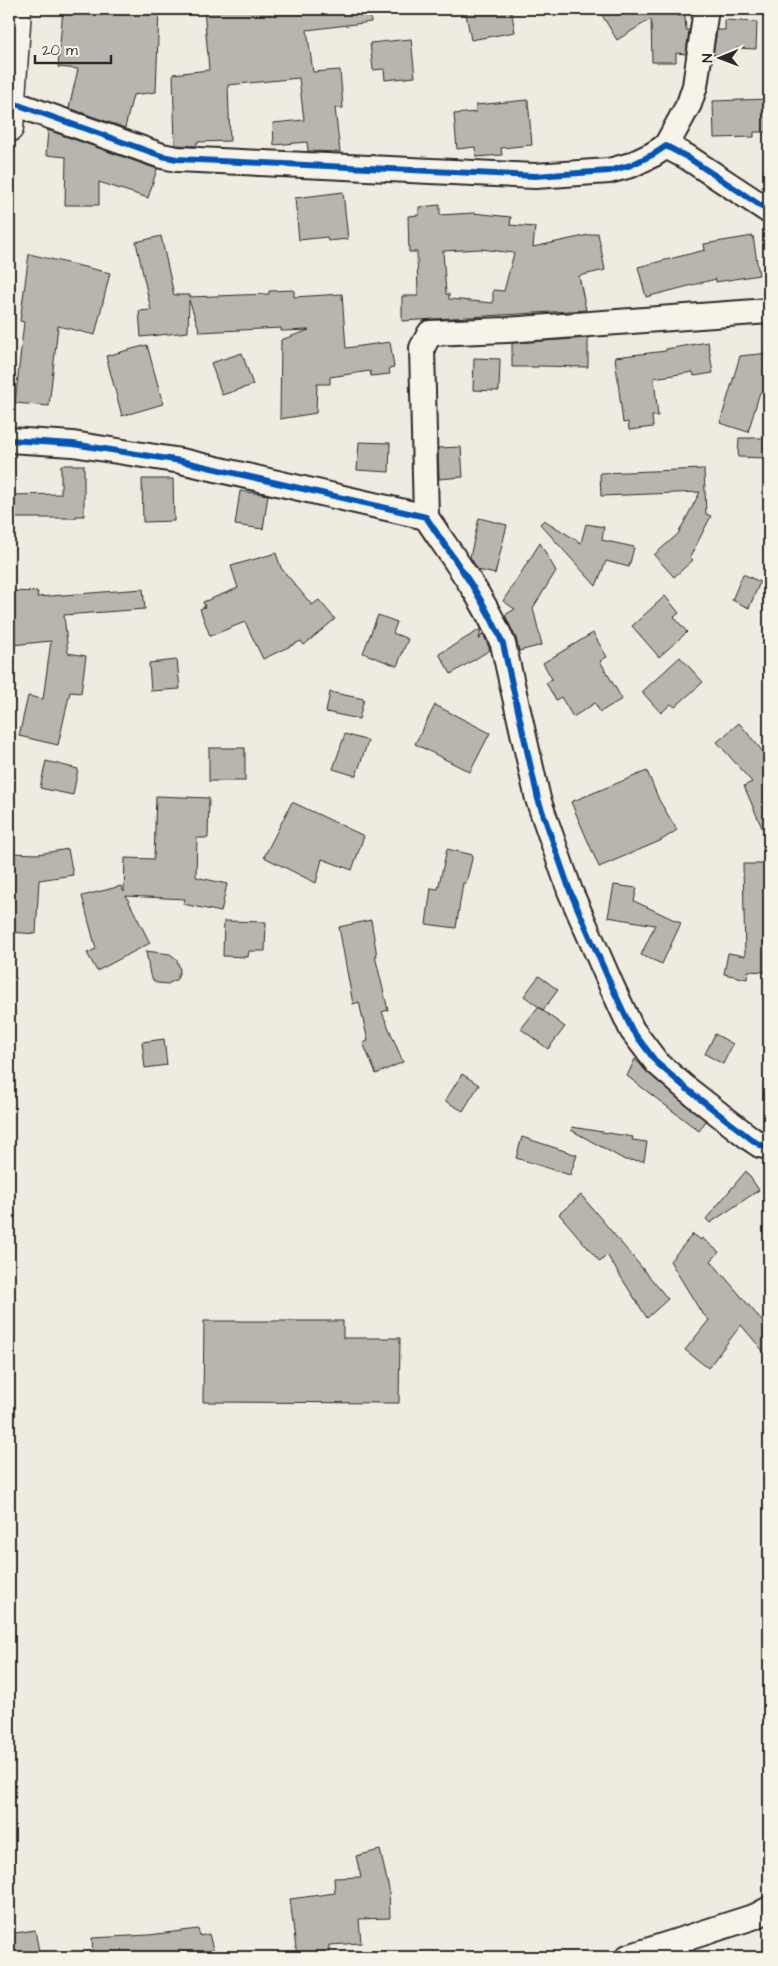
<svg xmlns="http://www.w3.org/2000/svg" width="778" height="1966" font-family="'Architects Daughter',sans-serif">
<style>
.building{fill:#b8b5ae;stroke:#2b2b2b;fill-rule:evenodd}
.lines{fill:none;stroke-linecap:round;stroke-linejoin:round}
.street-casing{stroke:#2b2b2b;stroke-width:28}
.secondary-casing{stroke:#2b2b2b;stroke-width:31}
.street{stroke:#f7f3e8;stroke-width:24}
.secondary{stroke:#f7f3e8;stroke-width:28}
.cycleway-casing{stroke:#f7f3e8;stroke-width:9}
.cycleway{stroke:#0057b8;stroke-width:6}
</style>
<rect width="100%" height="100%" fill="#efebe0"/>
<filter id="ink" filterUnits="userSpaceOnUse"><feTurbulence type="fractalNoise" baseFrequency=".02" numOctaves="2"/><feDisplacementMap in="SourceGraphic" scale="10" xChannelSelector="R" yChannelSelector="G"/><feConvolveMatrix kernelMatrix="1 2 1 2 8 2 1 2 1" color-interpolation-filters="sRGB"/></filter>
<g filter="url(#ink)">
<g class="building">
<polygon points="63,9 159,9 156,92 133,95 125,128 69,108 78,69 58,67"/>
<polygon points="204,9 370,9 371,22 307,30 313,72 340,70 343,108 335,108 340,152 308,151 307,142 274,145 273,123 304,120 299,78 228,85 230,141 197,142 197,146 175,145 173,74 209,70"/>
<polygon points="465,9 511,9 515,32 471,40"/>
<polygon points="613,9 677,9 678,16 685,16 686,30 689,30 686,54 676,53 676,62 652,62 651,19 617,40 602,15"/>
<polygon points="725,20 757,22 756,49 737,48 736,55 713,55 717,30 725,30"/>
<polygon points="411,39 415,77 385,80 384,69 373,70 370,43"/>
<polygon points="769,99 769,132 754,132 754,137 714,138 713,101"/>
<polygon points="528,100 532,145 501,148 502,155 476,157 475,147 457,149 454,114 476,112 476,105"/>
<polygon points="48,130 157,169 148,198 99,182 99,205 65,205 66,157 46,155"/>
<polygon points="343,192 348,239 328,241 327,237 299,240 295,198"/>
<path d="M 440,205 L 440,215 L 473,213 L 511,217 L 510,225 L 535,227 L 533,247 L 598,233 L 605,270 L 579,276 L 586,310 L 402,321 L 402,296 L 418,296 L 417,252 L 409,252 L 408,216 L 419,215 L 419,207 ZM 481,249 L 514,253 L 504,291 L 493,290 L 493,303 L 449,299 L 449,294 L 446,294 L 443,251 Z"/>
<polygon points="161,236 174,295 190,295 189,297 269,294 269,291 294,290 294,297 342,294 346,348 390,342 394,367 389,368 390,374 371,376 370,371 330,377 330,384 317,384 316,413 280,419 281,340 309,330 281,331 281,328 200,332 189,300 188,332 141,337 139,311 151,310 136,242"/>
<polygon points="753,236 759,275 716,282 716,279 646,297 638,267 705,250 704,244"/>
<polygon points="29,254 110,273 95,335 58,326 49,406 15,403 24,322 20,321"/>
<polygon points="588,338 588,367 538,366 538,367 512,367 512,343"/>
<polygon points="708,342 713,373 694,376 693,372 654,378 658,416 652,416 653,427 629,430 628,422 623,423 615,357 666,351 666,349"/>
<polygon points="147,345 163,404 122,416 106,356"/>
<polygon points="242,353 253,385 222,395 211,363"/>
<polygon points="769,353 769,390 760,392 748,432 720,423 740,356"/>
<polygon points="474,358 500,359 499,391 473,390"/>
<polygon points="739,438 767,438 767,458 738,457"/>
<polygon points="359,442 390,443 389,472 357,470"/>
<polygon points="461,447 463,477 439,479 438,448"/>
<polygon points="61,465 84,465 84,516 76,516 76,518 9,518 9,495 61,494"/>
<polygon points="704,469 706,514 711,516 690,557 693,560 674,577 654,555 678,534 700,492 601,496 600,473"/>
<polygon points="142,479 173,479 174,521 143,522"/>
<polygon points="240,491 268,495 263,529 235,525"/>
<polygon points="479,518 507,525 495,574 478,570 470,557"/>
<polygon points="544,520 581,543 586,524 604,527 602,540 634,547 629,567 606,561 596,586 540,524"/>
<polygon points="540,543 556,571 533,608 542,645 519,651 516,638 505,615 515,609 503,601"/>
<polygon points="276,553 281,568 312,605 319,600 335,619 304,645 301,641 263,659 245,622 210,636 200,609 205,607 203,602 238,588 231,566"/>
<polygon points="743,574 760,582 749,608 732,600"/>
<polygon points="143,589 145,609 64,615 68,653 86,656 81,693 70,692 58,745 19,736 28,696 43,699 51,641 12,645 9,591 38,592 37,597"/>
<polygon points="665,596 679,613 674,617 687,632 659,657 632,626"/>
<polygon points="378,615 397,622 393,633 408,639 397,666 363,653"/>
<polygon points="481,629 479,640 483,633 490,650 451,674 439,654"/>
<polygon points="593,633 607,657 600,661 622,699 600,712 595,703 573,717 561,697 556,700 546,683 552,679 543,663"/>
<polygon points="680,657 703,682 675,707 671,704 661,713 642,692"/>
<polygon points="177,660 180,689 151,691 149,663"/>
<polygon points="330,692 364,699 359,719 326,712"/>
<polygon points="435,705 490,733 470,772 415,744"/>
<polygon points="739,723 769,759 769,844 744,786 752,782 717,742"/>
<polygon points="345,734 368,741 356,776 333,769"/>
<rect x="209" y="748" width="36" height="33"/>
<polygon points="46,761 78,769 73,795 40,788"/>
<polygon points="647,771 659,800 677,830 660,841 599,867 571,802"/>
<polygon points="156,796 209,798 208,838 197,838 196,877 227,884 221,912 183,904 185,899 126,896 150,943 97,971 87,953 96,949 82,896 121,886 124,892 125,858 154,859"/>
<polygon points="292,802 364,836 352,870 322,859 316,883 264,857"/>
<polygon points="68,849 73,875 39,880 36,934 9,932 9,853 38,854"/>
<polygon points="447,849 473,855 466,883 463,883 456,928 426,924 431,888 438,889"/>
<polygon points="743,864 769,864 769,881 766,881 769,972 748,971 747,979 724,974 728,953 745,956"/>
<polygon points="614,885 637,888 634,901 681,923 662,964 641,955 655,925 608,917"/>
<polygon points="371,920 377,956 375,956 388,1010 382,1012 403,1062 376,1074 363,1043 368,1041 359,1002 353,1004 339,927"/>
<polygon points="224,921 266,922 265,951 249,951 248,957 223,956"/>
<polygon points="146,951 170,954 174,957 177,960 180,970 177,979 168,984 157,983 153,980 150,975"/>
<polygon points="539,976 558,990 543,1010 524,996"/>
<polygon points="538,1007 565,1027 548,1049 521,1029"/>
<polygon points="715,1034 733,1044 723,1064 705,1054"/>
<polygon points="164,1039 167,1065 145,1068 142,1042"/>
<polygon points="635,1059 648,1073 706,1121 699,1131 627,1076"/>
<polygon points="462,1074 479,1085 463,1111 445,1101"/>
<polygon points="572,1127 633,1137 632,1140 647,1142 644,1161 625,1160 571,1130"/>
<polygon points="522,1137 577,1155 570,1175 516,1158"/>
<polygon points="746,1171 759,1190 710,1223 706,1219"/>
<polygon points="581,1195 668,1299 647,1318 607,1255 600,1262 559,1214"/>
<polygon points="693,1234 701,1240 702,1238 719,1252 711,1261 769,1329 769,1358 741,1325 708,1368 685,1350 709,1320 701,1312 670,1261"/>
<polygon points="204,1321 343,1321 343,1338 400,1338 399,1403 203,1402"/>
<polygon points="380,1850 389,1889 390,1918 359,1919 361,1943 329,1945 329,1957 297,1957 290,1899 335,1893 334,1878 361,1877 356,1856"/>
<polygon points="198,1929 200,1936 209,1934 215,1957 93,1957 92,1938 149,1935"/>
<polygon points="35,1930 40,1957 9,1957 9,1934"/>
</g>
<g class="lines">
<g class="street-casing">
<g id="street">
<polyline points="10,102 162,156 177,159 535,176 609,171 631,165 654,154 666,146 687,157 769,211"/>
<polyline points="666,146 689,104 695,86 706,9"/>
<path d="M 9,440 L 73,444 L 181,461 L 426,517 C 453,558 484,598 503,644 L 538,799 L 570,891 L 612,987 L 632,1030 L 657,1063 L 687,1089 L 751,1139 L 760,1145 L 769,1147"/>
<polyline points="426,517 422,348 430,333 507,330 769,311"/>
<polyline points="628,1957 756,1916 769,1909"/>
</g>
</g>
<g class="secondary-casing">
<polyline id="secondary" points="9,128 17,9"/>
</g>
<use href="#street" class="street"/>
<use href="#secondary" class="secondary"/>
<g class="cycleway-casing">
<g id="cycleway">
<polyline points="10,102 162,156 177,159 535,176 609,171 631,165 654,154 666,146 687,157 769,211"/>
<path d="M 9,440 L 73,444 L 181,461 L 426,517 C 453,558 484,598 503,644 L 538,799 L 570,891 L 612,987 L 632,1030 L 657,1063 L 687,1089 L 751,1139 L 760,1145 L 769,1147"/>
</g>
</g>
<use href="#cycleway" class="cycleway"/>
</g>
</g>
<rect width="778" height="1966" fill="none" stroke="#f7f3e8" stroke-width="30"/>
<rect x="15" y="15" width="748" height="1936" fill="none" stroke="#2b2b2b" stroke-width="2" filter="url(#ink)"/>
<g transform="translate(720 58) rotate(269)" stroke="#f7f3e8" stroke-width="4" paint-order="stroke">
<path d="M0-4L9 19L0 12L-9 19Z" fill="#2b2b2b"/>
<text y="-8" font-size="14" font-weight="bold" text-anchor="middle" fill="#2b2b2b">N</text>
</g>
<path d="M35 55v8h76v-8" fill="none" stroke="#2b2b2b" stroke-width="2.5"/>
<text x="42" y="55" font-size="15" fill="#2b2b2b" stroke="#f7f3e8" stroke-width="4" paint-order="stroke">20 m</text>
</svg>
